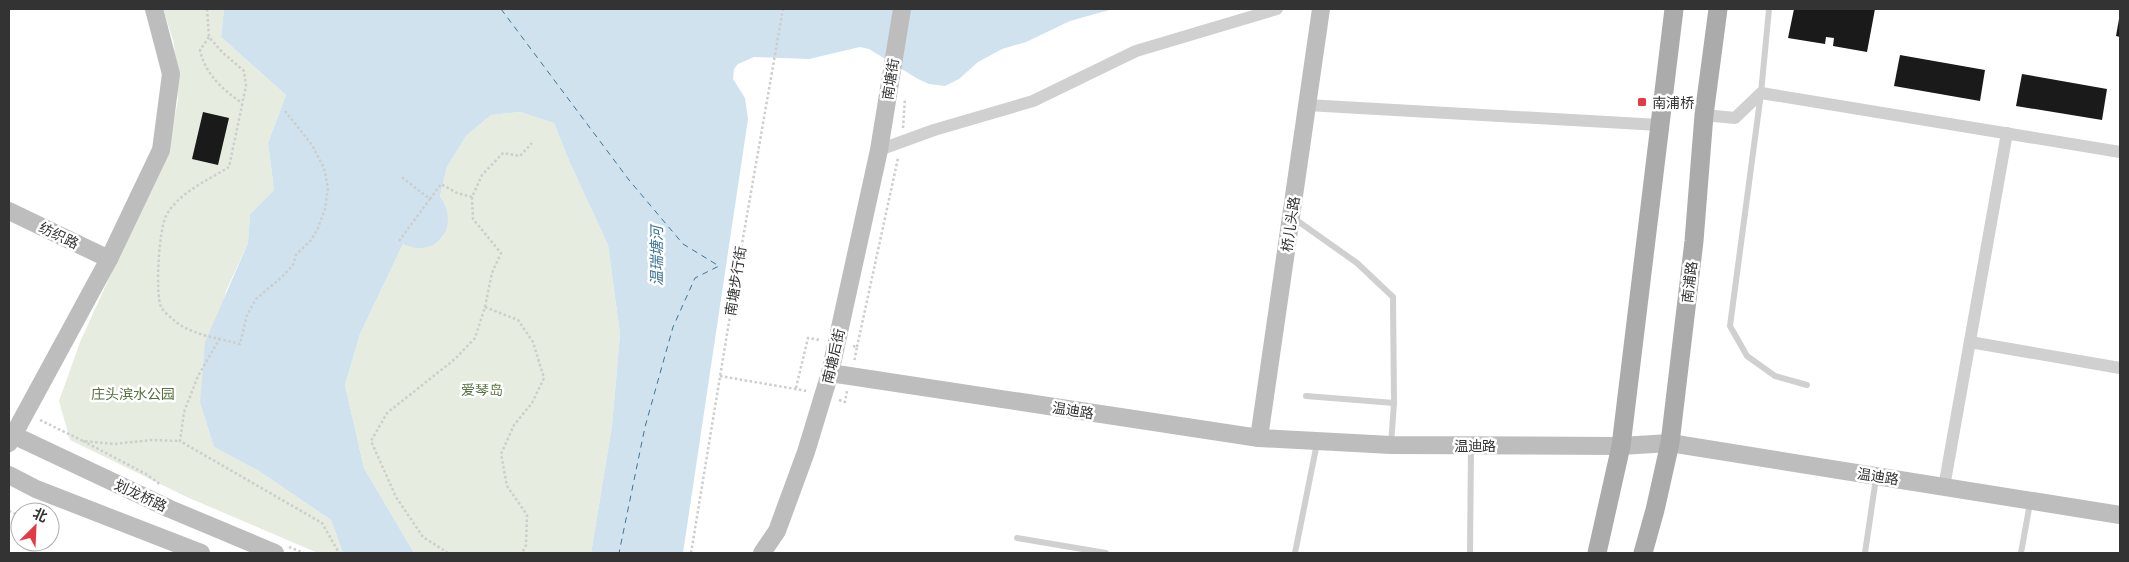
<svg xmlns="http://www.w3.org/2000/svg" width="2129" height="562" font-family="Inter,'Noto Sans SC',sans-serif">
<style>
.green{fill:#e6ecdf}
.water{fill:#cfe2ee}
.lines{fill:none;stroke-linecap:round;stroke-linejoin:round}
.ferry{stroke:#3f7597;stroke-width:1;stroke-dasharray:6 5;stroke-linecap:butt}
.building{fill:#1a1a1a}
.path{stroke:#cdcdcd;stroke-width:2.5;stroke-dasharray:2.5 2.5;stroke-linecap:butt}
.lane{stroke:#d0d0d0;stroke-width:6}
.street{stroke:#d0d0d0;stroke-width:12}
.secondary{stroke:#bdbdbd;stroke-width:18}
.primary{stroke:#ababab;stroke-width:19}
.poi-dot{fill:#e63946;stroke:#fff;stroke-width:2}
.labels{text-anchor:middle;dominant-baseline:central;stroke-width:5;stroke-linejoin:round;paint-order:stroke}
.street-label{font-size:14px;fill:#333;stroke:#fff}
.poi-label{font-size:14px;fill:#333;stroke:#fff;text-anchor:start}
.park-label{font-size:14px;fill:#56703f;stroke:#fff}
.water-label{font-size:15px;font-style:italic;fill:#3f7597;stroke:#fff}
</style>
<rect width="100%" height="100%" fill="#fff"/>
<g class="green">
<polygon points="163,9 224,9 221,37 286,95 268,143 274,190 250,214 248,243 226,291 200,403 214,447 259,471 331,520 343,553 318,553 189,498 70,440 59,401 80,342 168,149 178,100 174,43"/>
<path d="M 520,112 L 554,123 L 570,163 L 608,245 L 620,334 L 612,426 L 591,553 L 414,553 L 364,468 L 345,385 L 360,334 L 403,244 C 416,249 441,248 445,231 C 446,227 445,222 445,219 C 446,209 446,204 440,196 L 447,167 L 466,136 L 491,115 Z"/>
</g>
<path class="water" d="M 224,9 L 1113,9 L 1070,21 L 1026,42 L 1002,49 L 978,62 L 959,79 L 945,86 L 929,84 L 918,79 L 869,49 L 860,47 L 809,59 L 754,57 L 738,64 L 734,69 L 733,79 L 745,98 L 748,119 L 683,553 L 591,553 L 612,426 L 620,334 L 608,245 L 570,163 L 554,123 L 520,112 L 491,115 L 466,136 L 447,167 L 440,196 C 454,215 450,244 422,248 C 415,249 409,246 403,244 L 360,334 L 345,385 L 364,468 L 414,553 L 343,553 L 331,520 L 259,471 L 214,447 L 200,403 L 205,342 L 248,243 L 250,214 L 274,190 L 268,143 L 286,95 L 221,37 Z"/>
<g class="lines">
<polyline class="ferry" points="501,9 629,180 683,244 719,266 695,278 673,327 645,427 619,553"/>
</g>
<g class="building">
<polygon points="1794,9 1875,9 1867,52 1833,46 1834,38 1826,37 1825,44 1788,38"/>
<polygon points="2119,19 2120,19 2120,37 2116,36"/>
<polygon points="1900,55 1985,70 1980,101 1894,86"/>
<polygon points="2022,74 2107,89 2102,120 2016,106"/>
<polygon points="203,112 229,118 218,165 192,159"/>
</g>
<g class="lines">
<g class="path">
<path d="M 207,9 L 209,37 L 222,52 L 244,71 L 246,86 L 229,167 C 208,180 178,193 166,216 C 159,229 155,293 161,307 C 164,312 170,317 175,321 C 191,335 219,338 240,344 L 247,315 L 256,299 L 283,276 L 293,265 L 296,255 L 311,240 L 318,228 L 325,209 L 328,188 L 324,168 L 312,145 L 285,111"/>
<path d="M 209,37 L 200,50 C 205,74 223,90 242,103"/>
<polyline points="903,128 905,98"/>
<polyline points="430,199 441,184 457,193 472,197"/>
<polyline points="399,241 430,199 400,176"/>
<polyline points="485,307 518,320 533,342 544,378 532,403 514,425 501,454 507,486 527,515 526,545 522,553"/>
<polyline points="220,338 198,376 184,412 180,441 322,523 339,553"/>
<polyline points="853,346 857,347 854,362"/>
<polyline points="857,347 898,158"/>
<polyline points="720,376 807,391"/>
<polyline points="796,388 808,338 820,340"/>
<polyline points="839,400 845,402 847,391"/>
<polyline points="40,420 83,441 114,444 152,440 180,441"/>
<polyline points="83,441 146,474 161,485"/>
<polyline points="9,511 20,516"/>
<polyline points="26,512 29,503"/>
<polyline points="289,547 304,553"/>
<polyline points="448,553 423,537 396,497 371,441 387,413 455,359 475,338 485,307 492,273 501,253 473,219 472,197 482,175 503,153 520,156 532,143"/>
<polyline points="691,553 739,261 783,9"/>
</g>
<g class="lane">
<polyline points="1769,9 1761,93 1730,326 1747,356 1775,376 1807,385"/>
<polyline points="1292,217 1357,263 1393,297 1394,403 1306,396"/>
<polyline points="1391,445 1394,403"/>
<polyline points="1017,538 1106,553"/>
<polyline points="1295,553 1317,443"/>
<polyline points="1470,553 1471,447"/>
<polyline points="1865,553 1876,478"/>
<polyline points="2021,553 2030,503"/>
</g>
<g class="street">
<polyline points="1307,105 1659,125"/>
<polyline points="1704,115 1735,118 1761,93 2120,152"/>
<polyline points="879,150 934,130 1033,101 1136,51 1277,9"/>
<polyline points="1970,342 2120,368"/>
<polyline points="1944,487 2007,133"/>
</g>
<g class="secondary">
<polyline points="9,211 109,259"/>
<polyline points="830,373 1259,438 1391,445 1621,446 1670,443 2120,515"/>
<polyline points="9,433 170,509 275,553"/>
<polyline points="1259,438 1321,9"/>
<polyline points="9,443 109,259 161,150 171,74 154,9"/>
<polyline points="9,475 36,489 201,553"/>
<polyline points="762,553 777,531 806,452 830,373 879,150 902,9"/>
</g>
<g class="primary">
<polyline points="1597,553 1621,446 1674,9"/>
<polyline points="1643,553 1655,510 1670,443 1694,241 1704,115 1718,9"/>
</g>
</g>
<rect class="poi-dot" x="1637" y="97" width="10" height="10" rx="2.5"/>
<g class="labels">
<g class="street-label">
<text transform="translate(890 79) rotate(-81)">南塘街</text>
<text transform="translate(1290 224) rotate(-82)">桥儿头路</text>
<text transform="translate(59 235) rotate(26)">纺织路</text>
<text transform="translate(735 281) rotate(-81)">南塘步行街</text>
<text transform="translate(1689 282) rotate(-83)">南浦路</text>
<text transform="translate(833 356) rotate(-77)">南塘后街</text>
<text transform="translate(1073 410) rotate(9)">温迪路</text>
<text x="1475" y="445">温迪路</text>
<text transform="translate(1878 476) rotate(9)">温迪路</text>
<text transform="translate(141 495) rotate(25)">划龙桥路</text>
</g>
<g class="poi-label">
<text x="1652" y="102">南浦桥</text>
</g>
<g class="park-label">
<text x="482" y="389">爱琴岛</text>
<text x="133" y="393">庄头滨水公园</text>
</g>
<g class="water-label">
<text transform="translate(656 256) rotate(-90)">温瑞塘河</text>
</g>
</g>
<rect width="2129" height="562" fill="none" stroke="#333333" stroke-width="20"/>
<g transform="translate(35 527) rotate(24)"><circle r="24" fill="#ffffff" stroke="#adadad"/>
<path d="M0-4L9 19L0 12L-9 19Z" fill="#e63946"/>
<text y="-8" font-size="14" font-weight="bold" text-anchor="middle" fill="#333333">北</text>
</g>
</svg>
